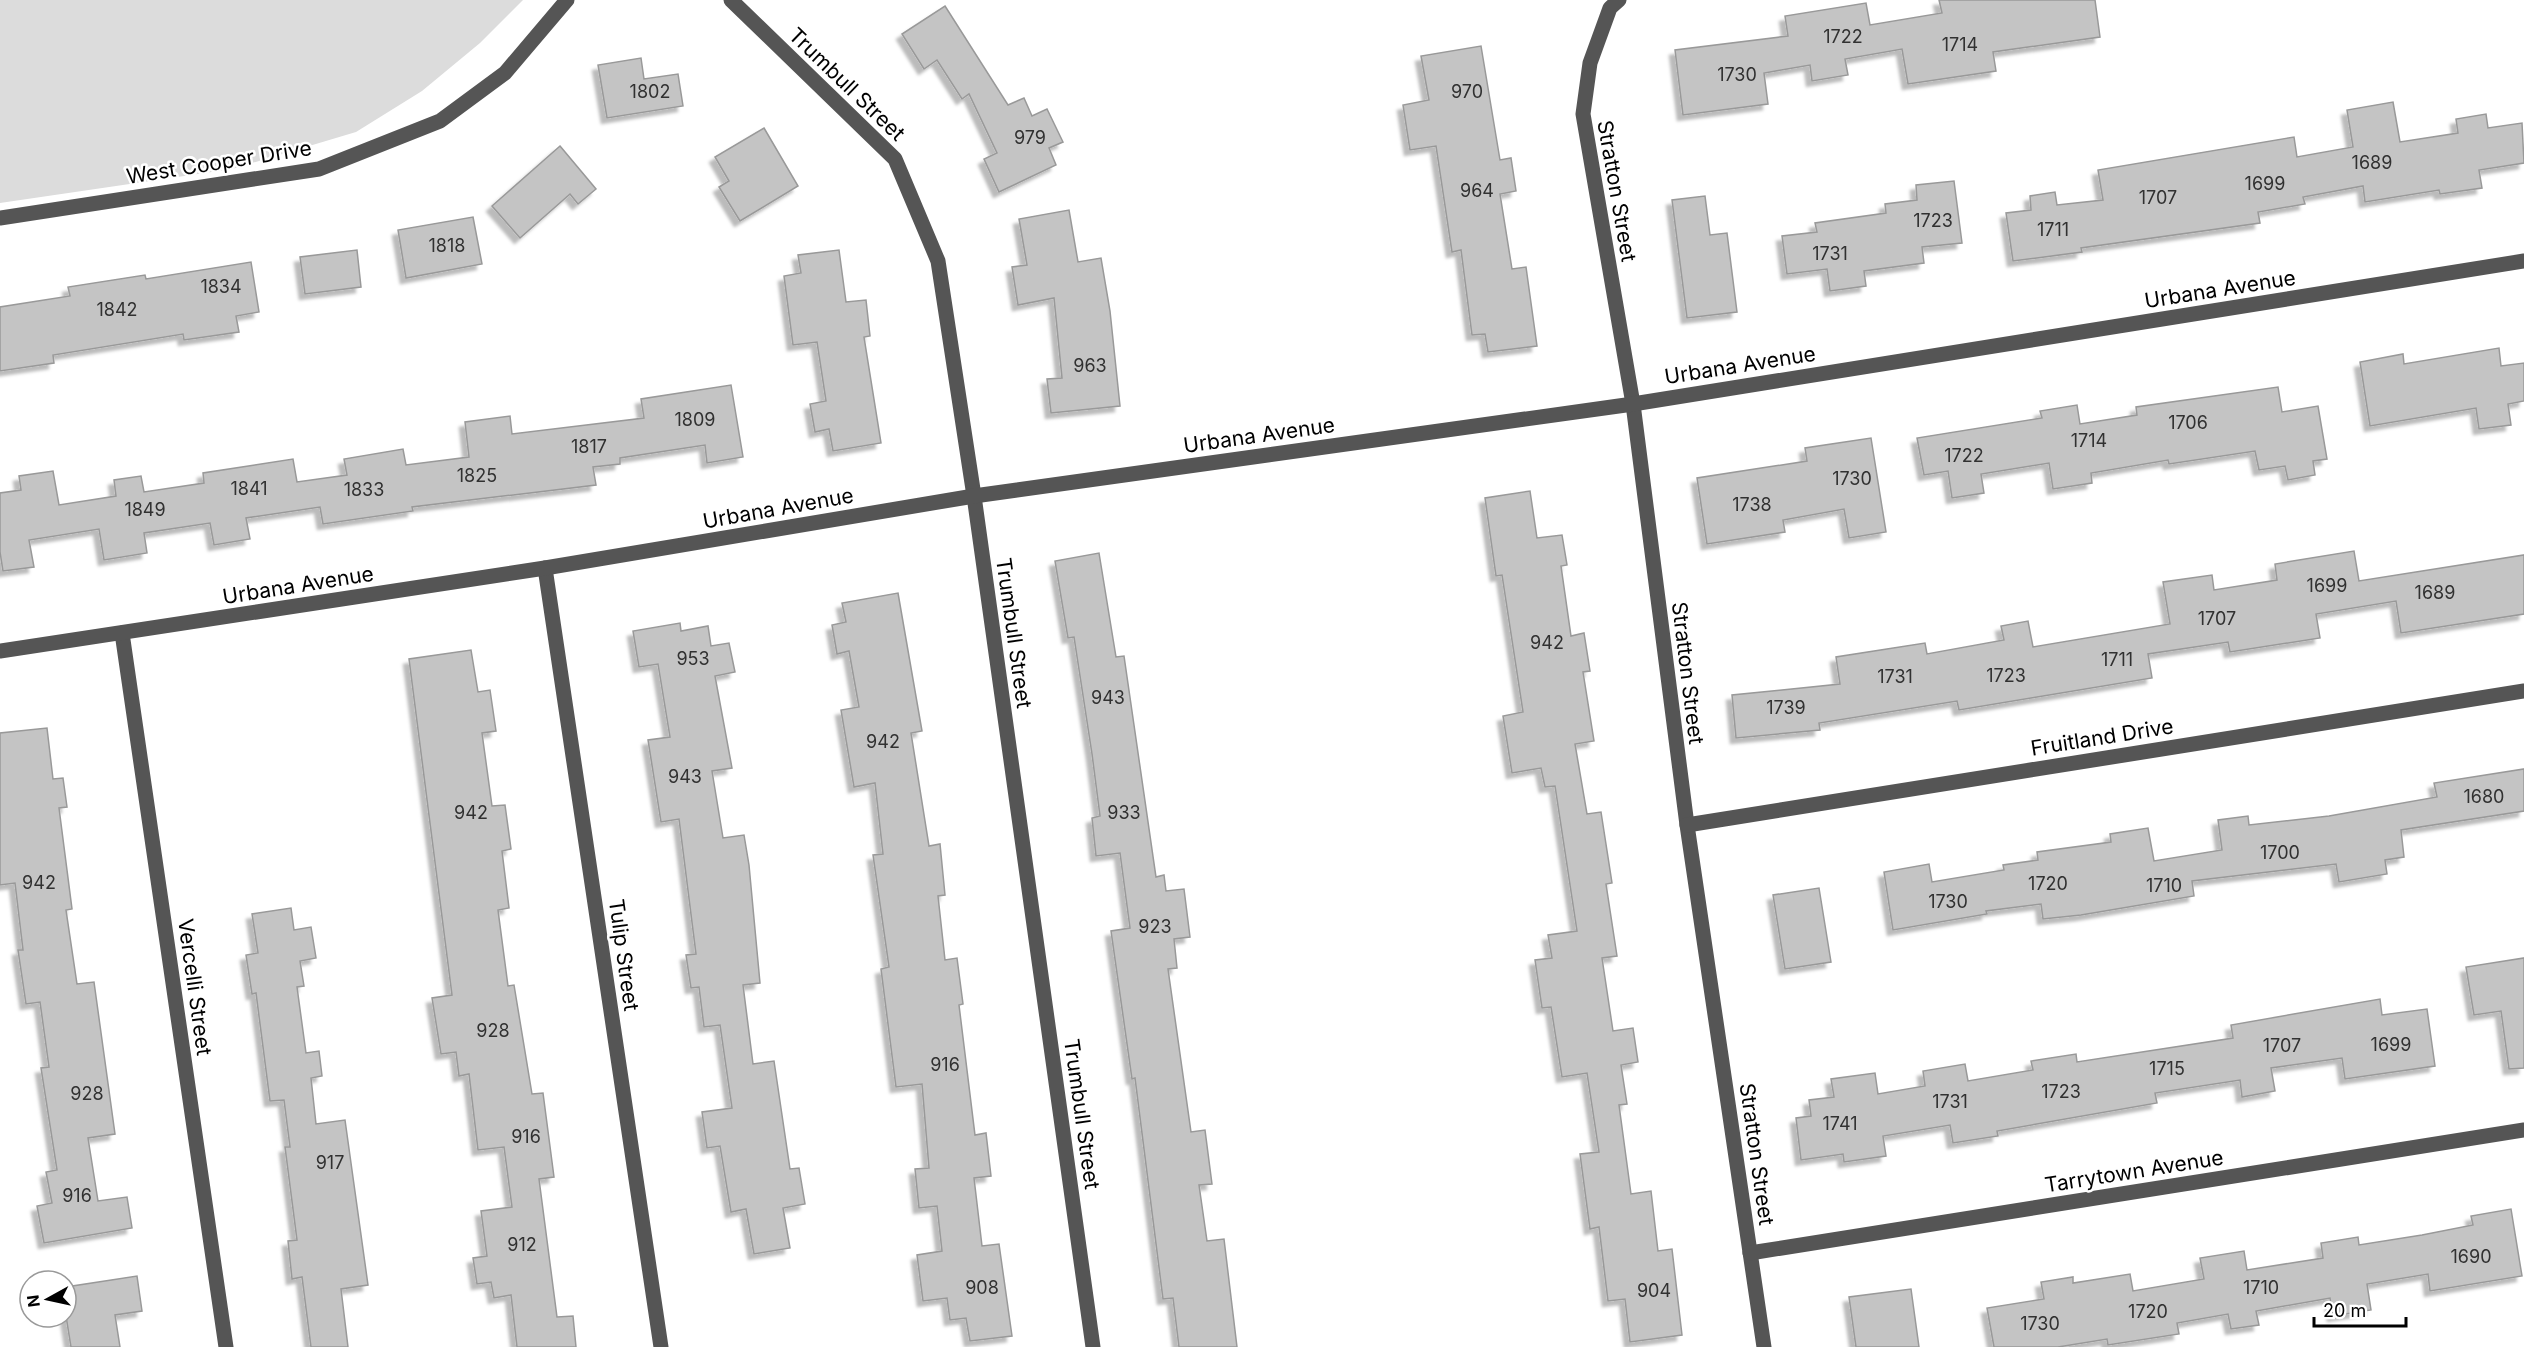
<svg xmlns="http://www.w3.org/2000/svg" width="2524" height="1347" font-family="Inter,sans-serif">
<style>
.green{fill:#dcdcdc}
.building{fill:#c4c4c4;stroke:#999;stroke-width:1.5;filter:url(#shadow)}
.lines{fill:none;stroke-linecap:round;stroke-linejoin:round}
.minor{stroke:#555;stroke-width:15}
.labels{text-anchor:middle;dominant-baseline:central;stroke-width:5;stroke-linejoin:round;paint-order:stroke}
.number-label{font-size:18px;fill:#313131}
.street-label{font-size:21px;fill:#000;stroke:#fff}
</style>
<defs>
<filter id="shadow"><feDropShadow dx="-5.5" dy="5.5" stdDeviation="1.5" flood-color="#0004"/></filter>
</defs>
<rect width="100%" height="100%" fill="#fff"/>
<polygon class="green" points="0,0 523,0 480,43 422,91 356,132 232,169 0,203"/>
<g class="building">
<polygon points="1939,0 2095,0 2100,37 1993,52 1996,71 1908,84 1902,49 1845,59 1848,75 1812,81 1810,65 1764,73 1768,104 1683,115 1675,50 1788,36 1785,16 1866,3 1870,25 1942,13"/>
<polygon points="945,6 1008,105 1024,98 1032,116 1047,109 1063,142 1049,148 1056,165 999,192 984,159 997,153 969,94 962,99 937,60 924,69 902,34"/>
<polygon points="1481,46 1500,160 1511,158 1516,191 1500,194 1512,269 1526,267 1537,346 1488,352 1485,334 1472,335 1461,250 1452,252 1436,146 1410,150 1403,105 1429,100 1421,56"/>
<polygon points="641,58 644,79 678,74 683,106 607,118 598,65"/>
<polygon points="2393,102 2400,142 2458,133 2456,119 2486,114 2488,128 2522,123 2524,163 2479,170 2482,188 2440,194 2439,190 2365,202 2363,186 2303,197 2305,204 2258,212 2260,223 2081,248 2082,252 2013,261 2006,213 2031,210 2030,196 2055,192 2057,205 2103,200 2098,170 2294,137 2297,157 2353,147 2347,110"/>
<polygon points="764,128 798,186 740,221 719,187 729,181 715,157"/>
<polygon points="560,146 596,189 578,204 570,194 520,238 492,206"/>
<polygon points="1954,181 1962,243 1922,247 1924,263 1864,271 1866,286 1830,291 1827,269 1787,274 1782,236 1817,232 1815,223 1886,213 1885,204 1917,200 1916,185"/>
<polygon points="1705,196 1710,235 1727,233 1737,312 1687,318 1672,200"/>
<polygon points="1069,210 1078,262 1101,258 1110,311 1120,406 1051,413 1047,379 1062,378 1054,298 1018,305 1012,267 1027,265 1019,219"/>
<polygon points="473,217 482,264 406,278 398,230"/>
<polygon points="357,250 361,287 305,294 300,257"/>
<polygon points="839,250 846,302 866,300 870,336 864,337 881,443 833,451 829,429 815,432 810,404 826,401 817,342 793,345 784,276 801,273 798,255"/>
<polygon points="251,262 259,312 236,316 239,332 184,340 183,334 53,355 54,363 0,371 0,307 70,296 68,287 145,275 146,279"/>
<polygon points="2499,348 2501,366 2524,363 2524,401 2508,404 2511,425 2479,429 2476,408 2370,426 2360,362 2403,354 2404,364"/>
<polygon points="731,385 743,457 707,463 705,445 620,458 620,464 593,467 596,485 412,507 413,511 323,524 320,507 246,518 250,539 214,545 210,523 144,533 147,553 104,560 99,529 29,540 34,567 3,571 0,552 0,493 21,490 19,476 53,471 59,505 116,496 114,480 141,476 144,492 204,483 203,473 293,459 297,482 347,475 344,459 403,449 406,465 469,457 465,422 510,416 512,434 644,418 641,399"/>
<polygon points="2278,387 2282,412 2318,406 2327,459 2313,461 2315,475 2288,480 2285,466 2259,470 2255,451 2169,464 2168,460 2091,473 2092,483 2053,489 2049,463 1981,474 1984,493 1952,498 1948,471 1924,475 1917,438 2042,418 2040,411 2077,405 2080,424 2137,415 2136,407"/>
<polygon points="1871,438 1886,532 1849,538 1844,509 1783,520 1785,532 1707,544 1697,478 1807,461 1805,448"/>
<polygon points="1530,491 1537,538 1562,535 1567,565 1561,566 1571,636 1584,633 1590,671 1583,672 1594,741 1575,744 1587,814 1601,812 1612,883 1606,884 1617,956 1602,958 1613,1031 1633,1028 1638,1062 1621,1065 1627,1104 1619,1105 1631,1194 1651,1191 1658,1251 1672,1249 1682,1335 1630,1342 1625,1299 1608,1301 1599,1227 1590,1229 1580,1154 1599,1152 1587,1073 1562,1077 1551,1007 1542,1008 1535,960 1552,958 1548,935 1577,931 1555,786 1545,787 1541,768 1512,773 1503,716 1523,712 1502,575 1496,576 1485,498"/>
<polygon points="2354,551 2359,581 2524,555 2524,614 2401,633 2396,601 2316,614 2320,638 2230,652 2228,642 2148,654 2152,678 1959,710 1957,701 1819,723 1820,730 1736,738 1732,695 1840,684 1836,657 1925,643 1927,654 2004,640 2001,626 2028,621 2033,647 2170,624 2163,582 2212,575 2214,590 2277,580 2275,564"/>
<polygon points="1099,553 1116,657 1124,656 1156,877 1164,875 1166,891 1184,889 1190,937 1174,939 1177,968 1168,969 1191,1132 1205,1130 1212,1184 1199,1185 1207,1241 1224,1239 1237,1347 1179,1347 1173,1298 1163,1299 1135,1078 1132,1079 1111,931 1130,928 1120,853 1096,856 1092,818 1100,816 1092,754 1074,637 1068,638 1055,561"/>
<polygon points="898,593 922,731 911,733 929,846 940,844 945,895 938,896 945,960 957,958 963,1004 959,1005 975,1135 986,1133 991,1176 974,1178 982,1246 999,1244 1012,1336 970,1341 966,1318 950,1320 947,1298 923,1301 917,1255 942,1251 937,1206 919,1208 915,1169 929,1168 922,1084 896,1087 881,969 889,967 873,855 883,854 875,783 854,787 841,710 859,707 849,651 837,654 832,625 846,622 842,603"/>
<polygon points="680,623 681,631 708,626 711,646 729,643 735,672 715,676 732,768 712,771 723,838 744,835 749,865 760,983 743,985 753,1064 774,1061 790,1169 799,1168 805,1204 783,1208 790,1248 754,1254 746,1209 731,1212 720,1146 707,1148 702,1112 732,1108 720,1025 704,1027 699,987 691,988 686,955 696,954 679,819 661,822 648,740 670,737 658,664 639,667 633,631"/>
<polygon points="471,650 478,692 490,690 496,731 482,733 492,806 505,805 511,849 502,851 509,908 498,910 508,986 514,985 532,1094 543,1093 554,1177 539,1179 557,1317 573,1316 576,1347 517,1347 511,1295 494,1298 491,1282 477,1284 473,1258 487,1256 481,1211 512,1207 504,1147 478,1150 469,1074 459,1076 456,1052 441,1054 432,998 452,995 409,659"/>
<polygon points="47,728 53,779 63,778 67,807 59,808 72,909 66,910 77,984 94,982 115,1134 88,1138 98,1201 127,1197 132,1228 44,1243 37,1206 52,1203 46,1172 57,1170 41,1068 49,1067 40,1002 26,1004 18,950 23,950 15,883 0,885 0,733"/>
<polygon points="2524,769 2524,811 2401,830 2404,857 2385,860 2387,874 2339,882 2336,864 2192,881 2194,896 2081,915 2043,919 2041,904 1986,911 1987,914 1893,930 1884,872 1929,864 1932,882 2004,870 2003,865 2038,860 2037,852 2111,842 2110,834 2148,828 2154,861 2222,850 2218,820 2248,816 2249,825 2329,816 2437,797 2434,783"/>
<polygon points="1819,888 1831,962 1785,969 1773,895"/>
<polygon points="291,908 294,930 311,927 316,958 300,961 304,986 297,987 306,1053 319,1051 322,1076 311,1078 316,1124 345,1120 368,1285 341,1289 348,1347 311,1347 302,1277 292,1279 288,1241 297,1240 285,1147 290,1147 284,1100 270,1101 256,993 252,994 246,955 258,953 252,914"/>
<polygon points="2524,958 2524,1068 2509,1069 2501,1011 2474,1015 2466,967"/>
<polygon points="2380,999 2382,1015 2427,1009 2435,1066 2345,1079 2342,1058 2271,1068 2275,1091 2242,1097 2240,1080 2155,1093 2157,1103 1997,1131 1998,1136 1953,1143 1950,1125 1883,1136 1886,1156 1844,1162 1843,1154 1801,1160 1796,1118 1811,1116 1809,1100 1834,1097 1831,1079 1875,1073 1878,1094 1925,1086 1923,1071 1965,1064 1968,1081 2033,1070 2031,1061 2076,1054 2077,1062 2233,1038 2231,1025"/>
<polygon points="2511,1209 2522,1276 2430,1291 2428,1274 2367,1284 2371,1310 2333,1316 2330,1298 2256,1311 2259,1325 2231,1329 2228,1314 2177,1323 2179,1334 2108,1345 2107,1339 2058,1347 1994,1347 1987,1308 2044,1299 2041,1282 2073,1277 2073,1283 2130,1274 2133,1291 2204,1279 2200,1258 2244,1251 2247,1270 2323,1258 2321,1243 2358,1237 2359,1245 2422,1235 2473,1225 2471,1216"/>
<polygon points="137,1276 142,1311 115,1315 120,1347 71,1347 66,1316 66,1287"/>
<polygon points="1911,1289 1919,1347 1856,1347 1849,1297"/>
</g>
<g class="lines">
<g class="minor">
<polyline points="731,0 895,159 938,261 974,496 1093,1347"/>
<polyline points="1619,0 1610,8 1590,63 1583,114 1633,404 1687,825 1764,1347"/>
<polyline points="0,218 319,169 440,121 505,73 567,0"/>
<polyline points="545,568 661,1347"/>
<polyline points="122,633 226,1347"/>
<polyline points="0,651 545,568 974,496 1633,404 2524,261"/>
<polyline points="1687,825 2524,691"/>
<polyline points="1750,1253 2524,1130"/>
</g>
</g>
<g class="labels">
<g class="number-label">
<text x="1843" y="36">1722</text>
<text x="1960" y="44">1714</text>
<text x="1737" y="74">1730</text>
<text x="650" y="91">1802</text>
<text x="1467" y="91">970</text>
<text x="1030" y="137">979</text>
<text x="2372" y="162">1689</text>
<text x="2265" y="183">1699</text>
<text x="1477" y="190">964</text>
<text x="2158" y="197">1707</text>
<text x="1933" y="220">1723</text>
<text x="2053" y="229">1711</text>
<text x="447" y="245">1818</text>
<text x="1830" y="253">1731</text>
<text x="221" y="286">1834</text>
<text x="117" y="309">1842</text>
<text x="1090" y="365">963</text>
<text x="695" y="419">1809</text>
<text x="2188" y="422">1706</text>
<text x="2089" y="440">1714</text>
<text x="589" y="446">1817</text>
<text x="1964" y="455">1722</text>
<text x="477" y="475">1825</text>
<text x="1852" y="478">1730</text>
<text x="249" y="488">1841</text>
<text x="364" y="489">1833</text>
<text x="1752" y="504">1738</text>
<text x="145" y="509">1849</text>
<text x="2327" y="585">1699</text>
<text x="2435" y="592">1689</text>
<text x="2217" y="618">1707</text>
<text x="1547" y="642">942</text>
<text x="693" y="658">953</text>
<text x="2117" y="659">1711</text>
<text x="2006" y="675">1723</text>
<text x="1895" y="676">1731</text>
<text x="1108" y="697">943</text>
<text x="1786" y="707">1739</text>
<text x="883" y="741">942</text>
<text x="685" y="776">943</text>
<text x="2484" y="796">1680</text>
<text x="471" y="812">942</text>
<text x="1124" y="812">933</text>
<text x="2280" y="852">1700</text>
<text x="39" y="882">942</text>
<text x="2048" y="883">1720</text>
<text x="2164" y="885">1710</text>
<text x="1948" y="901">1730</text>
<text x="1155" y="926">923</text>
<text x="493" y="1030">928</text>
<text x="2391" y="1044">1699</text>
<text x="2282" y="1045">1707</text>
<text x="945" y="1064">916</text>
<text x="2167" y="1068">1715</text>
<text x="2061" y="1091">1723</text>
<text x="87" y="1093">928</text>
<text x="1950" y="1101">1731</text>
<text x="1840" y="1123">1741</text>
<text x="526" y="1136">916</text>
<text x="330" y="1162">917</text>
<text x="77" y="1195">916</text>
<text x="522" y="1244">912</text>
<text x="2471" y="1256">1690</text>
<text x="982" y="1287">908</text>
<text x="2261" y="1287">1710</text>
<text x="1654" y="1290">904</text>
<text x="2148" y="1311">1720</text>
<text x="2040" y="1323">1730</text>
</g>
<g class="street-label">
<text transform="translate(847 84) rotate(44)">Trumbull Street</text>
<text transform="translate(219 162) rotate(-9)">West Cooper Drive</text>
<text transform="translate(1617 191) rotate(80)">Stratton Street</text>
<text transform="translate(2220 289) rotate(-9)">Urbana Avenue</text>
<text transform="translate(1740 365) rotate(-9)">Urbana Avenue</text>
<text transform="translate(1259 435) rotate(-8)">Urbana Avenue</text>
<text transform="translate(778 508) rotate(-10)">Urbana Avenue</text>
<text transform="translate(298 585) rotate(-9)">Urbana Avenue</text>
<text transform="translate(1014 633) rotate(82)">Trumbull Street</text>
<text transform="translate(1688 673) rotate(83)">Stratton Street</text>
<text transform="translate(2102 737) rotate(-9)">Fruitland Drive</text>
<text transform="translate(624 955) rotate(82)">Tulip Street</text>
<text transform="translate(195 987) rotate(82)">Vercelli Street</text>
<text transform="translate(1082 1114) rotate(82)">Trumbull Street</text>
<text transform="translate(1757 1154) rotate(82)">Stratton Street</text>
<text transform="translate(2134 1171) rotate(-9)">Tarrytown Avenue</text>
</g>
</g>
<g transform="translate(48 1299) rotate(262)"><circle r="28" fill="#ffffff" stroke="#999999" stroke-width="1.5"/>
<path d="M0-4.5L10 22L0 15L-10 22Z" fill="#000000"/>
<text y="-9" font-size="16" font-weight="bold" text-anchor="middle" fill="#000000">N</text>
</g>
<path d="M2314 1317v9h92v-9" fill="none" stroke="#000000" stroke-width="3"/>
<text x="2323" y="1317" font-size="18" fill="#000000" stroke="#ffffff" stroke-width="4.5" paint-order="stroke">20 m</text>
</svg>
